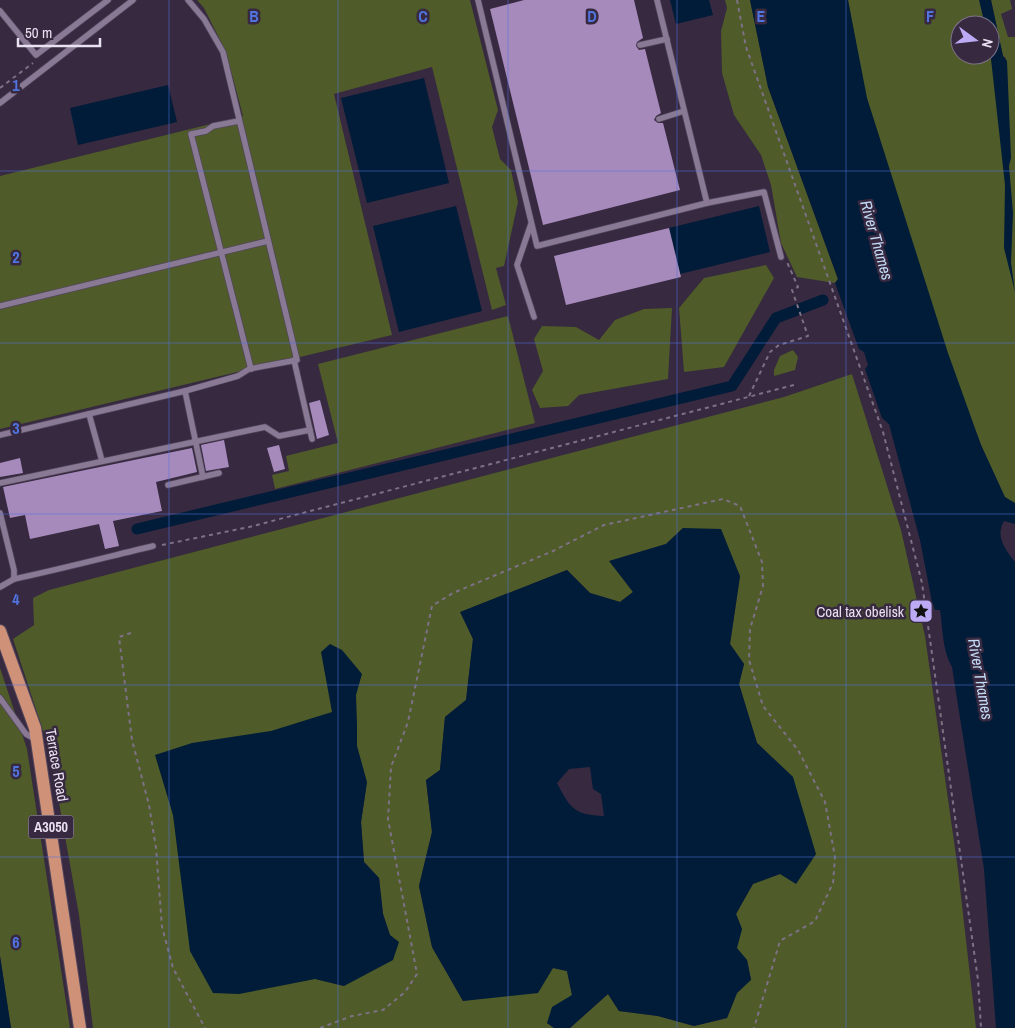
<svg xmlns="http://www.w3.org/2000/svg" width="1015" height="1028" font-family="'Archivo Narrow',sans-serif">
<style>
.green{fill:#4f5b28;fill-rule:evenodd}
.water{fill:#011c38;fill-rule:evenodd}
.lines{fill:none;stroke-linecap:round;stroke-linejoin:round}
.canal{stroke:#011c38;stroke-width:11}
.building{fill:#a78abc}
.service-casing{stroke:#53475c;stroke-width:7}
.primary-casing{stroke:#53475c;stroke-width:14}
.path{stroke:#7d7185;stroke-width:2;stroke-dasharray:4 4;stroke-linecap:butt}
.service{stroke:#897995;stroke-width:5.5}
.primary{stroke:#cf9278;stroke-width:12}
.grid{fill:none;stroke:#5073de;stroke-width:1;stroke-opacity:0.55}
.labels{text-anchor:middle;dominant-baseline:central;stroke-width:5;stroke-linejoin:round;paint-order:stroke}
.shield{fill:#362940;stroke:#b4aabc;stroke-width:1}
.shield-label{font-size:14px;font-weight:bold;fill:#eae1f1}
.poi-label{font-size:15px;fill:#eae1f1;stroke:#362940;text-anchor:end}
.street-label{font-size:15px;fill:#eae1f1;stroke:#362940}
.water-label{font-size:16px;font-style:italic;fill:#c2d9f4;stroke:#362940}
.grid-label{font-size:16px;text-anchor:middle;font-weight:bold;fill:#5073de;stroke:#362940;stroke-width:5;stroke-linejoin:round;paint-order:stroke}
</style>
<rect width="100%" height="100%" fill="#362940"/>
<g class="green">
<polygon points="197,0 470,0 498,110 492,127 500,159 511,170 518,202 504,266 496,268 506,305 492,310 432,67 334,94 392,335 0,429 0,176 243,116 226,52 204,8"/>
<polygon points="725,0 750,0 768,87 838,279 835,283 797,277 781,243 771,185 761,155 734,115 722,73 721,31 727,8"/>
<polygon points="848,0 987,0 989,25 960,25 960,55 990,55 990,29 992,64 1005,63 1006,58 1003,56 991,0 1010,0 1012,9 1001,14 1008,37 1015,37 1015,513 993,504 999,485 981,445 927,306 894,185 864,91"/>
<polygon points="766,265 774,278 724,367 684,372 679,308 704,278"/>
<polygon points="672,308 668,379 579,395 568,406 540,408 532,390 543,371 534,339 542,326 576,327 599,340 615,320 644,309"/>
<polygon points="508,316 535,423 275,489 272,475 289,471 286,456 338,443 318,364"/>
<polygon points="793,350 798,357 795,370 774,376 774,370 780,356"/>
<path d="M 852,374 L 901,530 L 925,636 L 958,870 L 976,1028 L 570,1028 L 608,994 L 619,1011 L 658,1016 L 694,1026 L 727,1018 L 737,993 L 751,979 L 747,960 L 736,948 L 742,929 L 736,914 L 753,883 L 780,874 L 793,777 L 757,743 L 739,684 L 744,664 L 730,644 L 740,576 L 683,528 L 666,544 L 610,561 L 633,592 L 620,602 L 590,593 L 567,570 L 461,612 L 473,639 L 466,700 L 445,717 L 440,770 L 426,780 L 432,832 L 419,886 L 432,947 L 463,1001 L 553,968 L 567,971 L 572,995 L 547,1023 L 554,1028 L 93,1028 L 79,915 L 50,752 L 13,639 L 34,625 L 33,598 L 49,590 L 784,397 ZM 367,782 L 361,822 L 364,862 L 379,878 L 383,914 L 390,935 L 344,986 L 316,979 Z"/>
<polygon points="0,668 27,749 70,1028 11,1028 0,956"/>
</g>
<g class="water">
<polygon points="670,0 709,0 713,15 676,24"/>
<path d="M 750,0 L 848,0 L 867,98 L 948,353 L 981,445 L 1005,497 L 1015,503 L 1015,524 L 1004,521 C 995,536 1005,549 1015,562 L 1015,1028 L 996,1028 L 984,869 L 952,667 C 942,650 943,629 940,610 L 935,610 L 932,602 L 920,540 L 889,424 L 882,418 L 865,369 L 868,365 L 864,352 L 859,349 L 835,283 L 838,279 L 768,87 Z"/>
<polygon points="979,0 991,0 1003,56 1007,61 1011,158 1009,166 1013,213 1011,263 1015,292 1004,248 1005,185 990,50 990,25 985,25"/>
<polygon points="424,78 449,183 367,203 341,98"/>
<polygon points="168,85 177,122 78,145 70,108"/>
<polygon points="456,206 482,311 399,332 373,226"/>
<polygon points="759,206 770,252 680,274 669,228"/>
<path d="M 683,528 L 721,529 L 740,576 L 730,644 L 744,664 L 739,684 L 757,743 L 793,777 L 816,854 L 796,884 L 780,874 L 753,884 L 736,914 L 742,929 L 737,948 L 747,960 L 751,980 L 737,993 L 727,1018 L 694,1026 L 658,1016 L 619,1011 L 608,994 L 570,1028 L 554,1028 L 547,1023 L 552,1007 L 572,995 L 567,971 L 553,968 L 538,993 L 463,1001 L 432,947 L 419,886 L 432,832 L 426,780 L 440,770 L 445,717 L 466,700 L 473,639 L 460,612 L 567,570 L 590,593 L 620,602 L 633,592 L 609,561 L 666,544 ZM 590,767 L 593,789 L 601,794 L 604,816 C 574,815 570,808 557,783 L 569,769 Z"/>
<polygon points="330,644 342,650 362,674 356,695 357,724 357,746 367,782 361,822 364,862 379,878 383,914 390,935 399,942 393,960 344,986 315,979 239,994 213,993 190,951 173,815 155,755 192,743 271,731 332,712 321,652"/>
<polygon points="0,956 11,1028 0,1028"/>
</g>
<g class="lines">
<polyline class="canal" points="137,529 732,386 776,318 823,300"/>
</g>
<g class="building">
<polygon points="524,0 634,0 643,38 637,42 636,46 639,50 645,49 661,113 656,116 654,120 658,123 663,123 680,190 543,225 490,9"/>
<polygon points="669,228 681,277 566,305 554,256"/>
<polygon points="320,400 329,435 317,439 309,403"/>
<polygon points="224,440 229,467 206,471 201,445"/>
<polygon points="279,445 285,469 274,472 267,448"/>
<polygon points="192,448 197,472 156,482 162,511 113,521 119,546 105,549 99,524 30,539 25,515 10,518 3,487"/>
<polygon points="20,458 23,473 0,477 0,463"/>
</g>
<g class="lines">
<g class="service-casing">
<g id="service">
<polyline points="478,0 537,246 707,203 764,192 781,257"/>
<polyline points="657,0 707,203"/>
<polyline points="0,11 36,55 108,0"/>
<polyline points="640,45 667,39"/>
<polyline points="0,103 133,0"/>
<polyline points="659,119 684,111"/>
<polyline points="239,121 213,126 206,131 191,134 251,369"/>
<polyline points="531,224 517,265 534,317"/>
<polyline points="0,306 268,241"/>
<polyline points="294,360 312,439"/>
<polyline points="185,391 203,477"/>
<polyline points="89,414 102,461"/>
<polyline points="0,435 185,391 238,376 249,369 297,360 223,52 204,19 188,0"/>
<polyline points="0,483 265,427 279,436 310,430"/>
<polyline points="168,485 219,473"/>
<polyline points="0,513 14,570 14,579 0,587"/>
<path d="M 14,579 C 61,569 107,557 153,546"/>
<polyline points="0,698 26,734 35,739"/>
</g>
</g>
<g class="primary-casing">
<polyline id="primary" points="0,631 35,728 80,1028"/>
</g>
<g class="path">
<polyline points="737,0 746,47 883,432 922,583 978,980 981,1028"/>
<polyline points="0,88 33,63"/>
<polyline points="749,396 770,352 779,345 808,336 792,290 798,287 787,262"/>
<polyline points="162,545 249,527 794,385"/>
<polyline points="131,633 119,637 132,740 149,805 156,848 162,927 173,968 205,1028"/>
<polyline points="320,1028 352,1016 383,1010 405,992 417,974 388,819 391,767 408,722 432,606 453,593 553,551 604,525 723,499 740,506 762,562 763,586 750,629 749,660 763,706 798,750 825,802 835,857 833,883 815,921 780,941 754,1028"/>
</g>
<use href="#service" class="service"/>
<use href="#primary" class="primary"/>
</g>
<path class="grid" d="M 169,0 L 169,1028M 338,0 L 338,1028M 508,0 L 508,1028M 677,0 L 677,1028M 846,0 L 846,1028M 0,171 L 1015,171M 0,343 L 1015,343M 0,514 L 1015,514M 0,685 L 1015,685M 0,857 L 1015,857"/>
<defs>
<g id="sight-square" transform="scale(1.25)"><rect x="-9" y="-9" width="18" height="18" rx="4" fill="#bcaaf5" stroke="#362940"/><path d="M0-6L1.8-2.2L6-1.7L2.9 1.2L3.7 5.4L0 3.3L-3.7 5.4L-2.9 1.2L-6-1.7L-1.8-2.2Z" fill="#111"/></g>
</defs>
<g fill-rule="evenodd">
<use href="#sight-square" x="921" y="611"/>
</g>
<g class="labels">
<rect class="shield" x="28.5" y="815.5" width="45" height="23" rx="4"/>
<g class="shield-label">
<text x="51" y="827">A3050</text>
</g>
<g class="poi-label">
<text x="904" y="611">Coal tax obelisk</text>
</g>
<g class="street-label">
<text transform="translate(57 765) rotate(80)">Terrace Road</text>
</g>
<g class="water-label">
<text transform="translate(877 240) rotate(74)">River Thames</text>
<text transform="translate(981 679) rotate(80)">River Thames</text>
</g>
</g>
<g class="grid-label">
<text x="254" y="22">B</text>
<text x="423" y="22">C</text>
<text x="592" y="22">D</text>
<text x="761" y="22">E</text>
<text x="930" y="22">F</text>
<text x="16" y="91">1</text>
<text x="16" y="263">2</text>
<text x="16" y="434">3</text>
<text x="16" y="605">4</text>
<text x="16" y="777">5</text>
<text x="16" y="948">6</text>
</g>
<g transform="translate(975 40) rotate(105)"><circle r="24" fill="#362940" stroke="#7e7387"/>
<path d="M0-4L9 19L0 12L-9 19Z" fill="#bcaaf5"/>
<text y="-8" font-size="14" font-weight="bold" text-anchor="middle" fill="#eae1f1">N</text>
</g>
<path d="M18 38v8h82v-8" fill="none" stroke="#eae1f1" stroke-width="2.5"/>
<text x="25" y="38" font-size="15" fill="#eae1f1" stroke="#362940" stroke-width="4" paint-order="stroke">50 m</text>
</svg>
